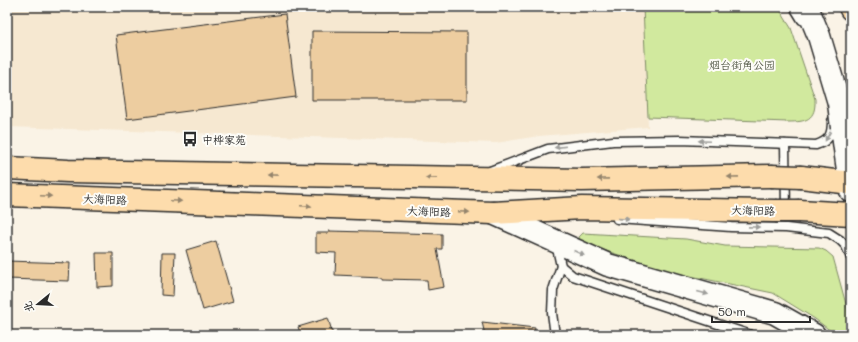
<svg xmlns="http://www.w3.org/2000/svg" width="858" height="342" font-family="Mali,'LXGW WenKai TC',sans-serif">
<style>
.built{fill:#f6e8d1}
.green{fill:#d1e99e;stroke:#7e8a64}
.building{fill:#edcda0;stroke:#2b2b2b}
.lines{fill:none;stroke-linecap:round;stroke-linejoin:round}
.service-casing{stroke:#2b2b2b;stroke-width:11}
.secondary-casing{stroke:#2b2b2b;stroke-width:25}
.primary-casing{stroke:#2b2b2b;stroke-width:25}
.trunk-casing{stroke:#2b2b2b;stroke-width:25}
.service{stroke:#fdfcf7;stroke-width:8}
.secondary{stroke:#fdfcf7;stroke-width:22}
.primary{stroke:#fddcac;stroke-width:22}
.trunk{stroke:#fddcac;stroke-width:22}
.secondary-bridge-casing{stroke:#2b2b2b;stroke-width:25;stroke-linecap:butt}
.trunk-bridge-casing{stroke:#2b2b2b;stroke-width:25;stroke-linecap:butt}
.secondary-bridge{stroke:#fdfcf7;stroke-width:22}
.trunk-bridge{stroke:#fddcac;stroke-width:22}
.oneway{fill:#9e9e9b}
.oneway2{fill:#94846c}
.labels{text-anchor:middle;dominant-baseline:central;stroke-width:4;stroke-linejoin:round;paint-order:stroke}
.park-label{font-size:11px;fill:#545a48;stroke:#fdfcf7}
.poi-label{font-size:11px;fill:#2b2b2b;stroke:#fdfcf7;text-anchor:start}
.street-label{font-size:11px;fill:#2b2b2b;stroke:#fdfcf7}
</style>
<rect width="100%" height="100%" fill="#faf3e6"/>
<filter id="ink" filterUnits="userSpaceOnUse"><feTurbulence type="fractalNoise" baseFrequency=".025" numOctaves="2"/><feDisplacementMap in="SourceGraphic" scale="8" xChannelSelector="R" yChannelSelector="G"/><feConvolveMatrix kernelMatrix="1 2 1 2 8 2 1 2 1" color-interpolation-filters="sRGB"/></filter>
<g filter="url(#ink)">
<polygon class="built" points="7,7 643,7 648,127 539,136 496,143 7,127"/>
<g class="green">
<path d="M 643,7 L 778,7 L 791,28 L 815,99 C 816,120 806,122 788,122 L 648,117 Z"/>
<polygon points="583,233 686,239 725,246 819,248 826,251 833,257 849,315 851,317 851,335 836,335 815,319 773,293 671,272 582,243 580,241 579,237"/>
</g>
<g class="building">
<polygon points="285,14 296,97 127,119 116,35"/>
<polygon points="312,31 467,32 467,100 312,100"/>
<polygon points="329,231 442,234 442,249 437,249 444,287 428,290 427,280 382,279 382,277 335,275 336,253 316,252 316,233 329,233"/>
<polygon points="216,241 233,301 203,310 186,250"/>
<polygon points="96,253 113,253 113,286 97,287"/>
<polygon points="162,253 175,253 173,296 161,295"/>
<polygon points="7,261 70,263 69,281 7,279"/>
<polygon points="328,318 333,335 301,335 298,327"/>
<polygon points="482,322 535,328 534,335 485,335"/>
</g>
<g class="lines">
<g class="service-casing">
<g id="service">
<polyline points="794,7 802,20"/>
<polyline points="785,144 786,211"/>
<path d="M 490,171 L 548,149 L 613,141 L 680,140 L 816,145 C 829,141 832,135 832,121"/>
<polyline points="617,219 731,227 786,228 829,233 840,240 846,246 851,258"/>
<polyline points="556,244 561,266 573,276 751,335"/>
<polyline points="555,335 552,313 553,290 561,266"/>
</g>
</g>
<g class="secondary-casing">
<g id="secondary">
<polyline points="807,7 819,36 839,103"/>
<polyline points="842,128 851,191"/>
<polyline points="493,213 608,265 775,313 814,335"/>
</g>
</g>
<g class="primary-casing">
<polyline id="primary" points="850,7 851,9"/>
</g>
<g class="trunk-casing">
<g id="trunk">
<polyline points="7,168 68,171 582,180 771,176"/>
<polyline points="801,177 851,183"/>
<polyline points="7,195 493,213 582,208 775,211"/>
<polyline points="799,211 851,214"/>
</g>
</g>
<use href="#service" class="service"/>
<use href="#secondary" class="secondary"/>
<use href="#primary" class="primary"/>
<use href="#trunk" class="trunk"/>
<g class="secondary-bridge-casing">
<polyline id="secondary-bridge" points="839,103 842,128"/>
</g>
<g class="trunk-bridge-casing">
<g id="trunk-bridge">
<polyline points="771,176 801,177"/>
<polyline points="775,211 799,211"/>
</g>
</g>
<use href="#secondary-bridge" class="secondary-bridge"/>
<use href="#trunk-bridge" class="trunk-bridge"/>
</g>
<defs><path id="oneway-solid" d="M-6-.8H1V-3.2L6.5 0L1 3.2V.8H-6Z"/></defs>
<g class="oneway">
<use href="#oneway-solid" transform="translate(828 136) rotate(120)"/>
<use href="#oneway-solid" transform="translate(704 141) rotate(-177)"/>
<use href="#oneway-solid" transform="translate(560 147) rotate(173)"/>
<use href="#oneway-solid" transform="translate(624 219) rotate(4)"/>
<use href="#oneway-solid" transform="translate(754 227) rotate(1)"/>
<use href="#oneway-solid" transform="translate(579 253) rotate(24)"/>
<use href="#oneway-solid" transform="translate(703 293) rotate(15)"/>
</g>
<g class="oneway2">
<use href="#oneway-solid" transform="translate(273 175) rotate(-179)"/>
<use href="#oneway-solid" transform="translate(733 177) rotate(179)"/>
<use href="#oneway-solid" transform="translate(431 178) rotate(-179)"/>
<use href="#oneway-solid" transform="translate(603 179) rotate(179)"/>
<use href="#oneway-solid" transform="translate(46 196) rotate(2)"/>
<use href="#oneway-solid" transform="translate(176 201) rotate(2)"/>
<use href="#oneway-solid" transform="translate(306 206) rotate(2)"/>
<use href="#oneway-solid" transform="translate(464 212) rotate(2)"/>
</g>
</g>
<defs>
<g id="bus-bare" transform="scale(1.2)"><path d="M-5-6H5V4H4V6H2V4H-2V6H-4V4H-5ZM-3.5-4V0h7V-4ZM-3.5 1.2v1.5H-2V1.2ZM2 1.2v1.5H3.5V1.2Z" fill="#2b2b2b" stroke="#fdfcf7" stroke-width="2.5" paint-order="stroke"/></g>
</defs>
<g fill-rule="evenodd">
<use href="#bus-bare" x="190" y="139"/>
</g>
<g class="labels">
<g class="park-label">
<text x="742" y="64">烟台街角公园</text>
</g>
<g class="poi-label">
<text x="202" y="139">中桦家苑</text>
</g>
<g class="street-label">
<text transform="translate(105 199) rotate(2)">大海阳路</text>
<text transform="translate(753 210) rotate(1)">大海阳路</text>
<text transform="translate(429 211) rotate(2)">大海阳路</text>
</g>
</g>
<rect width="858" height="342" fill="none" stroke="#fdfcf7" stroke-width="24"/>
<rect x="12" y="12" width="834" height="318" fill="none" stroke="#2b2b2b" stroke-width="1.5" filter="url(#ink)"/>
<g transform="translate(38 304) rotate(252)" stroke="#fdfcf7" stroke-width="3" paint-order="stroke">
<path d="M0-3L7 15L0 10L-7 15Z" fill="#2b2b2b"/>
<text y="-6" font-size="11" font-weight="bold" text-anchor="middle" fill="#2b2b2b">北</text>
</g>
<path d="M712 316v6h98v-6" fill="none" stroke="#2b2b2b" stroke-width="2"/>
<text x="718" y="316" font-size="12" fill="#2b2b2b" stroke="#fdfcf7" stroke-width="3" paint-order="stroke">50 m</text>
</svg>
